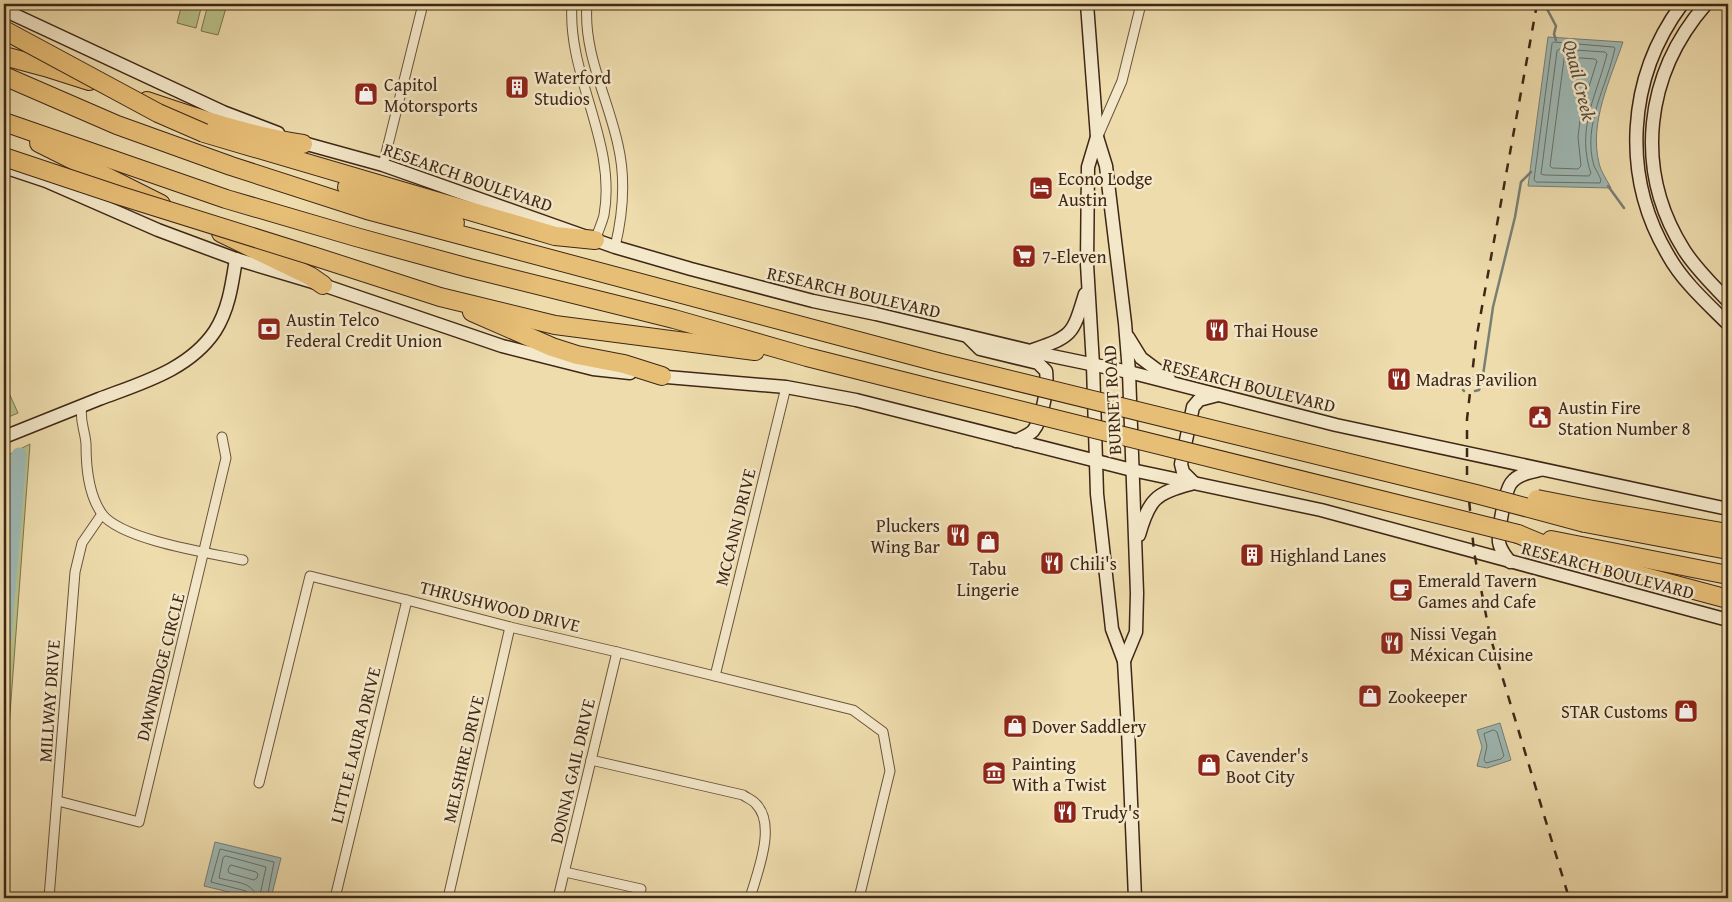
<svg xmlns="http://www.w3.org/2000/svg" width="1732" height="902" font-family="'Gentium Book Plus',serif">
<style>
.green{fill:#b9c089;stroke:#7c744f}
.water{fill:#9eb9b5;stroke:#787f75}
.lines{fill:none;stroke-linecap:round;stroke-linejoin:round}
.shore{stroke:#6e7065;stroke-width:1}
.stream{stroke:#787f75;stroke-width:2.5}
.river{stroke:#9eb9b5;stroke-width:15}
.street-casing{stroke:#6b543b;stroke-width:11}
.secondary-casing{stroke:#3f2715;stroke-width:15}
.highway-casing{stroke:#3f2715;stroke-width:20}
.street{stroke:#f4e8ca;stroke-width:9}
.secondary{stroke:#f4e8ca;stroke-width:12}
.highway{stroke:#e7be76;stroke-width:18}
.rail{stroke:#3f2715;stroke-width:2.5;stroke-dasharray:9 9;stroke-linecap:butt}
.highway-bridge-casing{stroke:#3f2715;stroke-width:20;stroke-linecap:butt}
.highway-bridge{stroke:#e7be76;stroke-width:18}
.labels{text-anchor:middle;dominant-baseline:central;stroke-width:5;stroke-linejoin:round;paint-order:stroke}
.poi-label{font-size:18px;fill:#3f2715;stroke:#f4e8ca;text-anchor:start}
.street-label{font-size:18px;fill:#3f2715;stroke:#f4e8ca}
.water-label{font-size:19px;font-style:italic;fill:#574c3d;stroke:#f4e8ca}
</style>
<rect width="100%" height="100%" fill="#eedcad"/>
<filter id="stains"><feTurbulence type="fractalNoise" baseFrequency=".004" numOctaves="4"/><feColorMatrix values="0 0 0 0 .2 0 0 0 0 .09 0 0 0 0 .02 0 0 0 .5 -.17"/></filter>
<radialGradient id="worn" r=".72"><stop offset=".6" stop-color="#630" stop-opacity="0"/><stop offset="1" stop-color="#630" stop-opacity=".3"/></radialGradient>
<g class="green">
<polygon points="182,4 202,4 196,28 177,23"/>
<polygon points="208,4 226,8 218,35 201,31"/>
<polygon points="4,382 18,413 4,419"/>
<polygon points="30,444 4,795 4,532 7,512 6,465 4,457"/>
</g>
<g class="water">
<path d="M 1548,37 L 1623,42 C 1610,80 1589,123 1599,163 C 1601,172 1607,180 1611,188 L 1528,186 Z"/>
<polygon points="1500,723 1511,760 1487,768 1477,766 1482,747 1477,730"/>
<polygon points="215,842 281,858 271,898 254,898 204,886"/>
</g>
<g class="lines">
<g class="shore">
<path d="M 1554,42 L 1613,47 L 1615,48 C 1607,87 1582,124 1594,166 C 1596,170 1599,175 1601,180 L 1600,183 L 1536,182 L 1534,180 L 1552,44 Z"/>
<path d="M 1560,49 L 1605,52 L 1607,54 C 1599,87 1583,116 1586,150 C 1587,158 1588,166 1591,173 L 1589,176 L 1544,175 L 1541,174 L 1557,51 Z"/>
<polygon points="1566,57 1595,59 1597,61 1581,112 1578,137 1581,166 1578,169 1552,168 1550,166 1564,59"/>
<polygon points="1494,730 1497,732 1504,756 1501,759 1486,763 1484,760 1487,746 1484,734"/>
<path d="M 226,856 L 266,867 L 260,895 L 256,895 C 250,881 232,882 219,878 L 223,858 Z"/>
<polygon points="231,865 256,872 258,874 257,878 254,880 229,873 228,870"/>
<polyline points="250,898 249,894 246,891 211,882 220,849 274,862 267,898"/>
</g>
<g class="stream">
<polyline points="1546,7 1556,26 1554,34 1556,40"/>
<polyline points="1608,186 1624,208"/>
<polyline points="1463,390 1464,391"/>
<polyline points="1475,391 1479,390 1482,382 1493,307 1515,217 1521,182 1531,172"/>
</g>
<polyline class="river" points="4,639 19,455"/>
<g class="street-casing">
<g id="street">
<path d="M 572,4 C 567,76 617,142 604,215 C 602,223 598,232 595,240"/>
<path d="M 587,4 C 583,53 608,98 618,145 C 626,179 623,214 615,247"/>
<polyline points="1098,136 1122,81 1141,4"/>
<polyline points="383,165 423,4"/>
<path d="M 82,406 C 79,420 85,430 86,444 C 86,467 88,494 102,514 C 122,540 209,553 243,560"/>
<polyline points="715,676 786,387"/>
<path d="M 591,760 L 743,795 C 747,798 753,800 756,804 C 777,825 757,873 750,898"/>
<polyline points="259,783 310,576 407,600 510,627 617,652 853,710 883,732 890,771 859,898"/>
<polyline points="58,801 139,822 226,458 222,437"/>
<polyline points="565,872 641,889 638,898"/>
<polyline points="49,898 75,572 82,543 102,514"/>
<polyline points="335,898 407,600"/>
<polyline points="448,898 510,627"/>
<polyline points="558,898 617,652"/>
</g>
</g>
<g class="secondary-casing">
<g id="secondary">
<polyline points="1087,4 1097,137 1106,166 1125,323 1129,372 1137,593 1136,632 1124,661"/>
<path d="M 1682,4 C 1627,78 1621,176 1668,255 C 1683,282 1707,303 1728,324"/>
<path d="M 1706,4 C 1645,74 1633,169 1684,250 C 1696,269 1713,285 1728,301"/>
<polyline points="4,10 223,112 278,133"/>
<polyline points="1097,137 1088,167 1087,264 1093,365 1097,494 1112,629 1124,661 1128,729 1135,898"/>
<polyline points="296,141 383,165 615,247 691,269 813,301 876,314 1047,355 1129,372 1336,425 1728,509"/>
<polyline points="4,167 46,181 158,230 236,259 323,285 502,346 593,369 630,373"/>
<path d="M 967,336 L 980,349 L 1038,363 L 1046,371 C 1048,385 1043,419 1033,431 C 1029,435 1021,438 1016,441"/>
<polyline points="1128,337 1141,358 1169,379"/>
<path d="M 1030,351 C 1072,336 1072,337 1085,294"/>
<polyline points="655,376 786,387 856,400 1132,470 1321,510 1728,620"/>
<path d="M 4,437 C 36,424 67,412 99,399 C 141,383 189,370 215,331 C 229,309 232,284 236,259"/>
<polyline points="1194,483 1183,472 1181,464 1193,407 1199,400 1218,395"/>
<path d="M 1139,535 C 1149,500 1155,493 1191,484"/>
<path d="M 1510,562 C 1505,555 1500,550 1499,542 C 1498,531 1505,489 1512,482 C 1518,474 1531,472 1540,470"/>
</g>
</g>
<g class="highway-casing">
<g id="highway">
<polyline points="4,56 45,67 89,81"/>
<polyline points="4,76 117,125 231,166 367,210 937,362"/>
<path d="M 147,101 C 197,118 250,136 303,144"/>
<polyline points="4,122 226,199 356,237 469,268 674,319 807,357 930,388"/>
<polyline points="204,133 555,236 595,240"/>
<polyline points="39,143 161,204"/>
<polyline points="347,187 455,223"/>
<polyline points="221,233 310,276 323,285"/>
<polyline points="313,256 440,297 555,325 755,351"/>
<polyline points="472,312 552,347 577,355 624,364 662,376"/>
<polyline points="1588,509 1728,533"/>
<polyline points="1585,523 1728,550"/>
<polyline points="1518,534 1578,559 1728,599"/>
<polyline points="1551,540 1728,575"/>
</g>
</g>
<use href="#street" class="street"/>
<use href="#secondary" class="secondary"/>
<use href="#highway" class="highway"/>
<polyline class="rail" points="1537,4 1476,340 1467,419 1467,478 1474,552 1490,636 1569,898"/>
<g class="highway-bridge-casing">
<g id="highway-bridge">
<polyline points="4,30 158,113 204,133"/>
<polyline points="4,157 121,196 313,256"/>
<polyline points="937,362 1476,494 1585,523"/>
<polyline points="930,388 1518,534"/>
<polyline points="1537,499 1588,509"/>
</g>
</g>
<use href="#highway-bridge" class="highway-bridge"/>
</g>
<defs>
<g id="building-square" transform="scale(1.25)"><rect x="-9" y="-9" width="18" height="18" rx="4" fill="#8f2418" stroke="#f4e8ca"/><path d="M-4-6H4V6H1V3H-1V6H-4ZM-2.5-4.3h1.7v1.8h-1.7ZM.8-4.3h1.7v1.8H.8ZM-2.5-1h1.7V.8h-1.7ZM.8-1h1.7V.8H.8Z" fill="#fff"/></g>
<g id="shop-square" transform="scale(1.25)"><rect x="-9" y="-9" width="18" height="18" rx="4" fill="#8f2418" stroke="#f4e8ca"/><path d="M-5-2.5h2.3a2.7 3.5 0 0 1 5.4 0H5L5.5 6h-11ZM-1.5-2.5h3a1.5 2.3 0 0 0-3 0Z" fill="#fff"/></g>
<g id="hotel-square" transform="scale(1.25)"><rect x="-9" y="-9" width="18" height="18" rx="4" fill="#8f2418" stroke="#f4e8ca"/><path d="M-6-4.5h1.5V1H6V5H4.5V3h-9V5H-6ZM-4 0a1.8 1.8 0 1 1 3.6 0ZM.5 0V-2.5h3Q6-2.5 6 0Z" fill="#fff"/></g>
<g id="supermarket-square" transform="scale(1.25)"><rect x="-9" y="-9" width="18" height="18" rx="4" fill="#8f2418" stroke="#f4e8ca"/><path d="M-6-5.5h2.5l.6 2H6L4.5 2H-2.5L-4.4-4H-6ZM-1.5 3.2a1.3 1.3 0 1 0 .1 0ZM3 3.2a1.3 1.3 0 1 0 .1 0Z" fill="#fff"/></g>
<g id="bank-square" transform="scale(1.25)"><rect x="-9" y="-9" width="18" height="18" rx="4" fill="#8f2418" stroke="#f4e8ca"/><path d="M-6-4H6V4H-6ZM0-2.3a2.3 2.3 0 1 0 0 4.6a2.3 2.3 0 1 0 0-4.6Z" fill="#fff"/></g>
<g id="restaurant-square" transform="scale(1.25)"><rect x="-9" y="-9" width="18" height="18" rx="4" fill="#8f2418" stroke="#f4e8ca"/><path d="M-5-6h1v4h1v-4h1v4h1v-4h1v5L-1.5 .5V6h-2V.5L-5-1ZM5-6V6H3V1.5H1.5Q1.5-4 5-6Z" fill="#fff"/></g>
<g id="civic-square" transform="scale(1.25)"><rect x="-9" y="-9" width="18" height="18" rx="4" fill="#8f2418" stroke="#f4e8ca"/><path d="M-.6-6.5H3V-4.5H.6V-3L4-1V1h2V6H-6V1h2V-1L-.6-3ZM-1.2 2.5V6h2.4V2.5Z" fill="#fff"/></g>
<g id="cafe-square" transform="scale(1.25)"><rect x="-9" y="-9" width="18" height="18" rx="4" fill="#8f2418" stroke="#f4e8ca"/><path d="M-5.5-4.5H6V0H3Q3 3.5 0 3.5H-2.5Q-5.5 3.5-5.5 0ZM3-3.2v2h1.7v-2ZM-6 4.5H4V6H-6Z" fill="#fff"/></g>
<g id="museum-square" transform="scale(1.25)"><rect x="-9" y="-9" width="18" height="18" rx="4" fill="#8f2418" stroke="#f4e8ca"/><path d="M0-6L6-3V-2H-6V-3ZM-5-1h2V3h-2ZM-1-1h2V3h-2ZM3-1h2V3H3ZM-6 4H6V6H-6Z" fill="#fff"/></g>
</defs>
<g fill-rule="evenodd">
<use href="#building-square" x="517" y="87"/>
<use href="#shop-square" x="366" y="94"/>
<use href="#hotel-square" x="1041" y="188"/>
<use href="#supermarket-square" x="1024" y="256"/>
<use href="#bank-square" x="269" y="329"/>
<use href="#restaurant-square" x="1217" y="330"/>
<use href="#restaurant-square" x="1399" y="379"/>
<use href="#civic-square" x="1540" y="417"/>
<use href="#restaurant-square" x="958" y="535"/>
<use href="#shop-square" x="988" y="542"/>
<use href="#building-square" x="1252" y="555"/>
<use href="#restaurant-square" x="1052" y="563"/>
<use href="#cafe-square" x="1401" y="590"/>
<use href="#restaurant-square" x="1392" y="643"/>
<use href="#shop-square" x="1370" y="696"/>
<use href="#shop-square" x="1686" y="711"/>
<use href="#shop-square" x="1015" y="726"/>
<use href="#shop-square" x="1209" y="765"/>
<use href="#museum-square" x="994" y="773"/>
<use href="#restaurant-square" x="1065" y="812"/>
</g>
<g class="labels">
<g class="poi-label">
<text x="534" y="77">Waterford<tspan x="534" dy="21">Studios</tspan></text>
<text x="384" y="84">Capitol<tspan x="384" dy="21">Motorsports</tspan></text>
<text x="1058" y="178">Econo Lodge<tspan x="1058" dy="21">Austin</tspan></text>
<text x="1042" y="256">7-Eleven</text>
<text x="286" y="319">Austin Telco<tspan x="286" dy="21">Federal Credit Union</tspan></text>
<text x="1234" y="330">Thai House</text>
<text x="1416" y="379">Madras Pavilion</text>
<text x="1558" y="407">Austin Fire<tspan x="1558" dy="21">Station Number 8</tspan></text>
<text x="940" y="525" text-anchor="end">Pluckers<tspan x="940" dy="21">Wing Bar</tspan></text>
<text x="1270" y="555">Highland Lanes</text>
<text x="1070" y="563">Chili's</text>
<text x="988" y="568" text-anchor="middle">Tabu<tspan x="988" dy="21">Lingerie</tspan></text>
<text x="1418" y="580">Emerald Tavern<tspan x="1418" dy="21">Games and Cafe</tspan></text>
<text x="1410" y="633">Nissi Vegan<tspan x="1410" dy="21">Méxican Cuisine</tspan></text>
<text x="1388" y="696">Zookeeper</text>
<text x="1668" y="711" text-anchor="end">STAR Customs</text>
<text x="1032" y="726">Dover Saddlery</text>
<text x="1226" y="755">Cavender's<tspan x="1226" dy="21">Boot City</tspan></text>
<text x="1012" y="763">Painting<tspan x="1012" dy="21">With a Twist</tspan></text>
<text x="1082" y="812">Trudy's</text>
</g>
<g class="street-label">
<text transform="translate(468 177) rotate(19)">RESEARCH BOULEVARD</text>
<text transform="translate(854 292) rotate(13)">RESEARCH BOULEVARD</text>
<text transform="translate(1249 385) rotate(14)">RESEARCH BOULEVARD</text>
<text transform="translate(1112 400) rotate(-93)">BURNET ROAD</text>
<text transform="translate(735 527) rotate(-76)">MCCANN DRIVE</text>
<text transform="translate(1608 570) rotate(15)">RESEARCH BOULEVARD</text>
<text transform="translate(500 606) rotate(14)">THRUSHWOOD DRIVE</text>
<text transform="translate(160 667) rotate(-76)">DAWNRIDGE CIRCLE</text>
<text transform="translate(49 701) rotate(-86)">MILLWAY DRIVE</text>
<text transform="translate(355 745) rotate(-76)">LITTLE LAURA DRIVE</text>
<text transform="translate(463 759) rotate(-77)">MELSHIRE DRIVE</text>
<text transform="translate(572 771) rotate(-77)">DONNA GAIL DRIVE</text>
</g>
<g class="water-label">
<text transform="translate(1580 80) rotate(76)">Quail Creek</text>
</g>
</g>
<rect width="1732" height="902" fill="none" stroke="#eedcad" stroke-width="20"/>
<rect x="5" y="5" width="1722" height="892" fill="none" stroke="#3f2715" stroke-width="2.5"/>
<rect x="10" y="10" width="1712" height="882" fill="none" stroke="#3f2715"/>
<rect width="100%" height="100%" filter="url(#stains)"/>
<rect width="100%" height="100%" fill="url(#worn)"/>
</svg>
